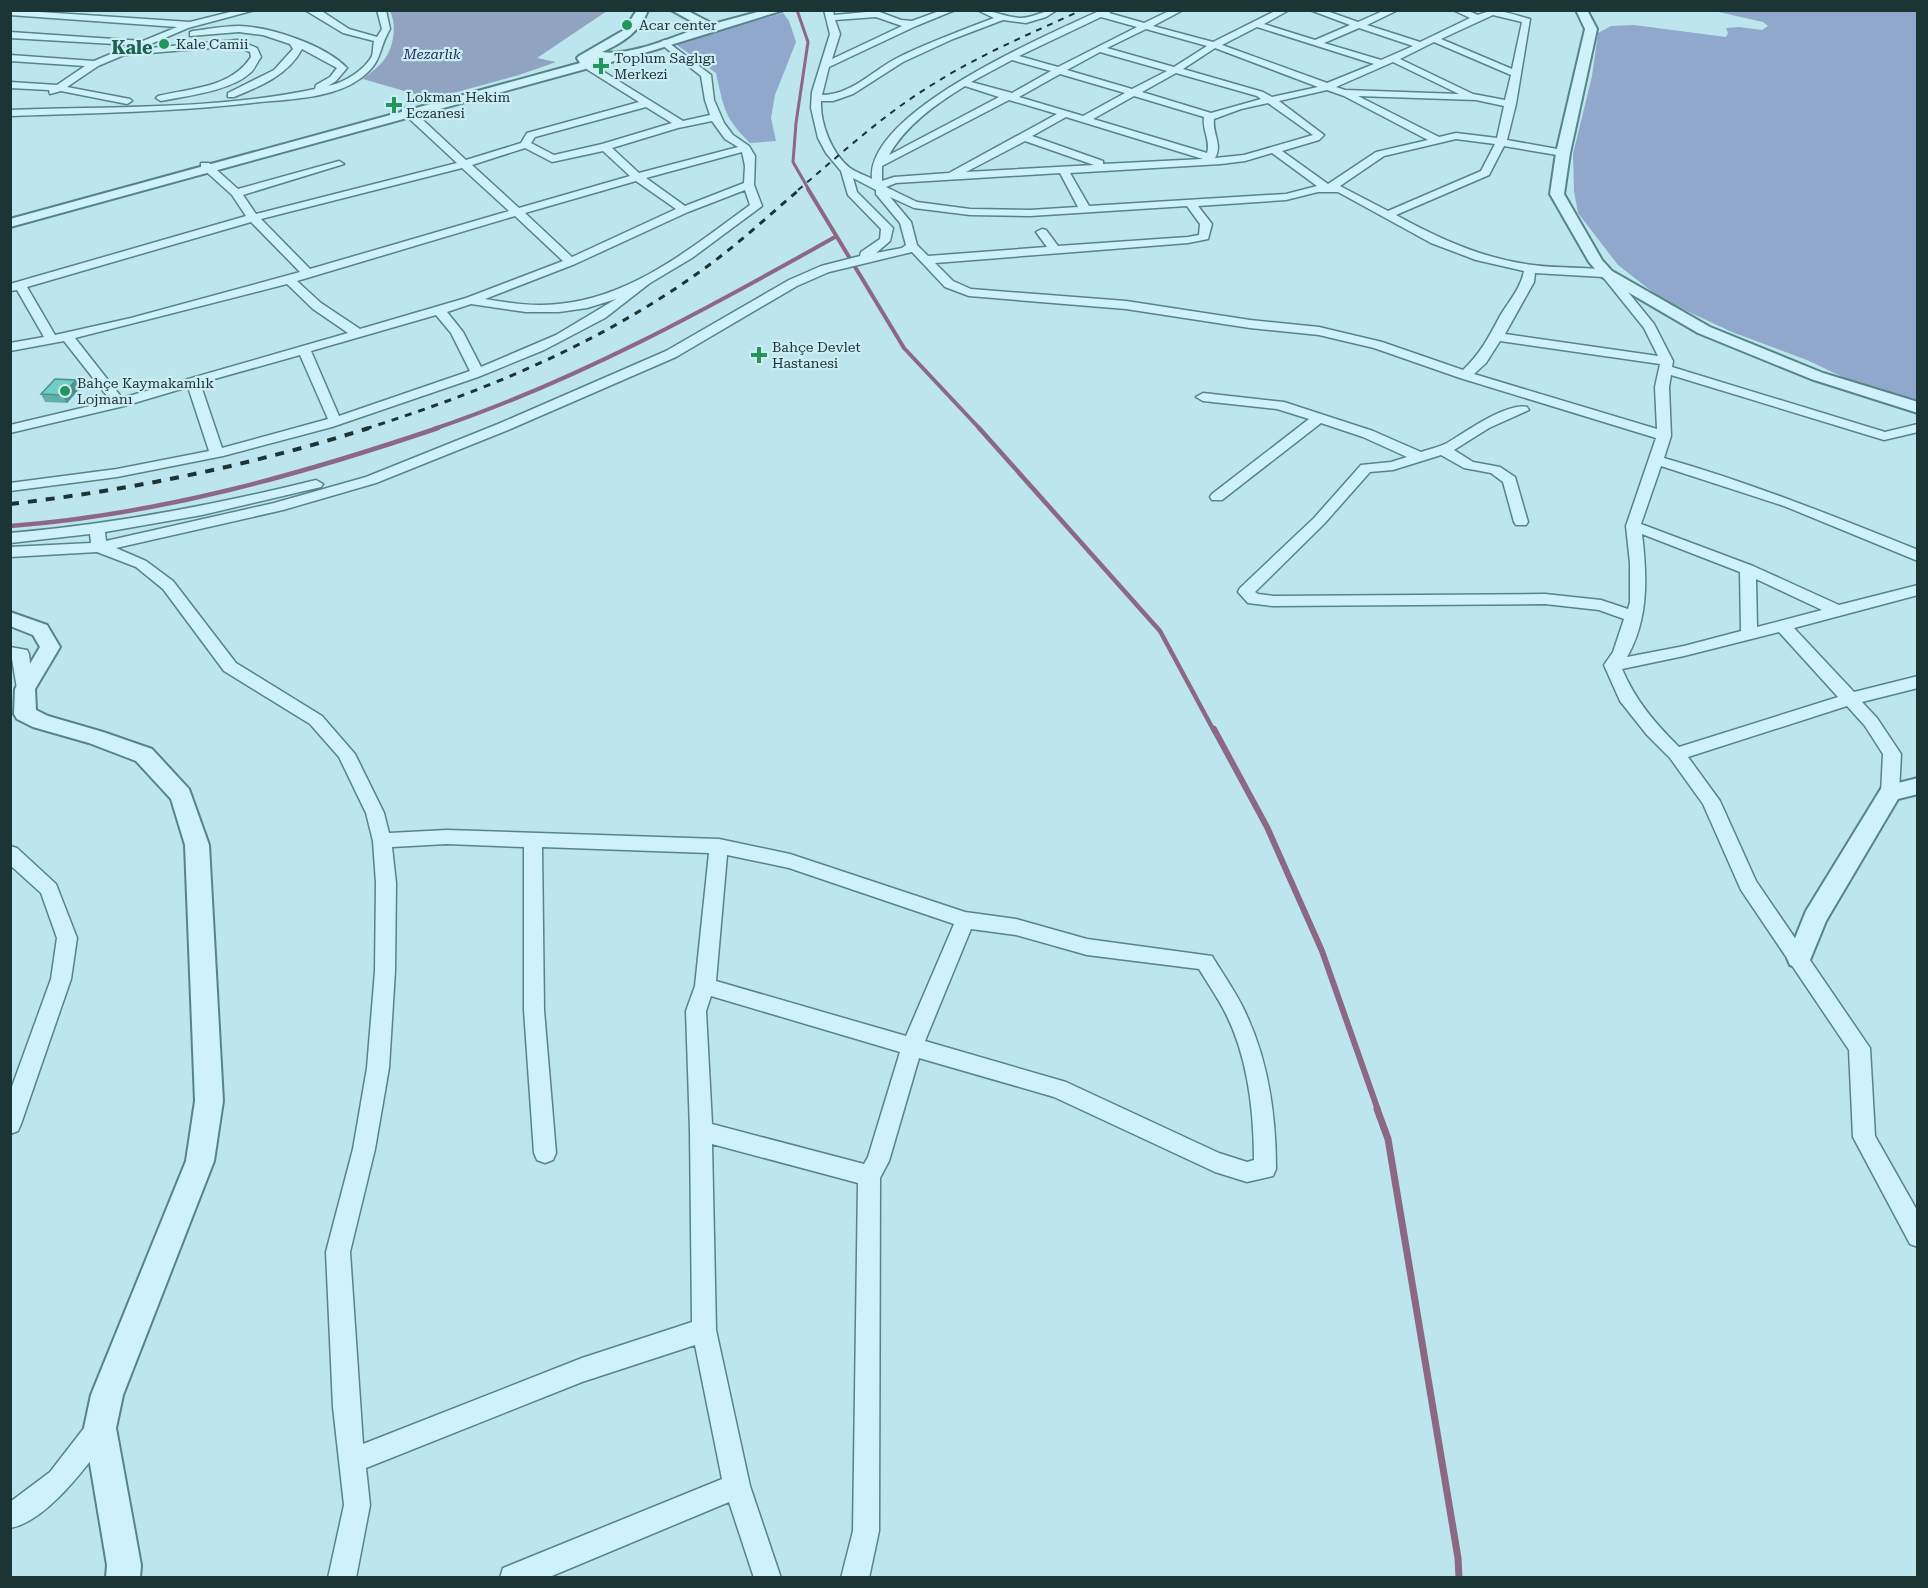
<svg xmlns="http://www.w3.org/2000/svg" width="1928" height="1588" font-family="'Roboto Serif',serif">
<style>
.green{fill:#90a8cc}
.cemetery{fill:#90a3c0}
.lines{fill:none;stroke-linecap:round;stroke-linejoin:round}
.stream-far4{stroke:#8d6884;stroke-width:3}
.stream-far3{stroke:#8d6884;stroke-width:4}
.stream-far2{stroke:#8d6884;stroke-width:4.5}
.stream-far1{stroke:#8d6884;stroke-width:6}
.stream{stroke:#8d6884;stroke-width:7}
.minor-casing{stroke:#558586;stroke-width:3}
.tertiary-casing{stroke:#558586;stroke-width:4}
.minor{fill:#cff1f9;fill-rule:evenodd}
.tertiary{fill:#cff1f9;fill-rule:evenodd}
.rail-far2{stroke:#1b3534;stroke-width:2;stroke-dasharray:6 6;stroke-linecap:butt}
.rail-far1{stroke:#1b3534;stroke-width:3;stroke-dasharray:7 7;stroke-linecap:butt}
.rail{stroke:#1b3534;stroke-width:4;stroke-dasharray:9 9;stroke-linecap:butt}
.wall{fill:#61b1a9}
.shaded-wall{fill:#4f908a}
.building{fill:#71cec5;stroke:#4f908a;stroke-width:1.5}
.poi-dot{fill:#24965b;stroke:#ccedf6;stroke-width:2}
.labels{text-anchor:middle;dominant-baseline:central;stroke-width:4.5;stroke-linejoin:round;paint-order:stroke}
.far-poi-label{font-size:14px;fill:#1b3534;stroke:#ccedf6;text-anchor:start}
.far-park-label{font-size:14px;font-style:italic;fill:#212d52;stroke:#ccedf6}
.far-district-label{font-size:18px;font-weight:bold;fill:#19624c;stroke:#ccedf6}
</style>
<rect width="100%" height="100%" fill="#bce5ee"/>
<g class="green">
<polygon points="1714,11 1917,11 1917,402 1849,380 1807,360 1732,332 1663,300 1618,265 1578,213 1574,191 1573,154 1592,76 1598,33 1611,26 1634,25 1726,37 1728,33 1726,28 1739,27 1762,30 1768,26 1763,22"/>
<path d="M 783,13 L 789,21 L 796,42 L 775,95 L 771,118 L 776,141 L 750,143 C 724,117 724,109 716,73 L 677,45 L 678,42 Z"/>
</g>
<path class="cemetery" d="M 390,11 L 607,11 L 537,58 L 556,62 L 519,75 L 432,99 L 363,79 C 370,73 379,67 384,60 C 394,47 397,25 390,11 Z"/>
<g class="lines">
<polyline class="stream-far4" points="797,10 808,42 796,123 793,162 809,190"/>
<g class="stream-far3">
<polyline points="808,189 904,348 980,429"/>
<path d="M 434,429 C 576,381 705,310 835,237"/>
</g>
<g class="stream-far2">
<polyline points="979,428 1160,631 1214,731"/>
<path d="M 10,526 C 157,515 299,475 438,428"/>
</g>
<polyline class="stream-far1" points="1214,729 1267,827 1322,951 1378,1110"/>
<polyline class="stream" points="1377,1109 1388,1139 1458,1558 1459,1578"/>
<g class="minor-casing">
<g id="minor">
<path d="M 10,10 L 190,22 L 238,10 L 255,10 L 188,28 L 139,49 L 237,40 L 257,48 L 261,57 C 257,62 255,69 250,73 C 231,91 186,96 161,101 L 156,98 L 158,96 C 191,88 231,88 251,57 L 250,52 L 236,46 L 124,55 L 98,66 L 67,87 L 130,99 L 132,101 L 127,104 L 61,91 L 50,94 L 49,90 L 10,88 L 10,82 L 57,85 L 85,66 L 10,61 L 10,55 L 94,61 L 132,45 L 10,38 L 10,32 L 143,41 L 177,27 L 10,15 Z"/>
<path d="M 305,10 L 320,10 L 349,29 L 377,37 L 382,29 L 377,10 L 386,10 L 390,29 C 378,49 383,62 361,78 C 334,98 293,99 260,102 C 177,112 94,113 10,116 L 10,110 C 111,106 216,110 315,89 L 316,85 L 330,77 L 337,68 L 302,49 C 288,75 261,86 234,97 L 228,97 L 228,93 L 274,70 L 293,49 L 290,44 L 263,35 L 239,32 L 190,36 L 190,32 L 193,31 C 208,29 224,26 239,26 C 271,27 325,45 347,68 L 336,81 L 328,86 C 343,83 364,71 372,56 C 373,52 373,46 374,41 L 343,33 Z"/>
<path d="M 824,10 L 833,10 L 834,15 L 877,11 L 901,20 L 912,21 L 942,10 L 955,10 L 916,26 L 829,67 L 822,95 C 852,95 874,69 899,57 C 930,42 962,30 994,18 L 977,10 C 992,10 1005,17 1020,18 C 1033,18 1044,10 1057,10 L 1046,17 L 1026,23 L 1003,20 L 953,39 L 903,62 L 853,94 L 833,101 L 821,101 C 820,124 832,154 850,168 C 857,173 865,175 872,179 C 866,111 1048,35 1101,10 L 1113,10 L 1109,13 L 1144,23 L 1171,10 L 1183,10 L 1153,26 L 1213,42 L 1277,10 L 1289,10 L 1264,24 L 1315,40 L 1350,25 L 1310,10 L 1324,10 L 1358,22 L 1385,10 L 1398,10 L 1367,25 L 1420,42 L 1470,18 L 1453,10 L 1466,10 L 1478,15 C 1497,7 1510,14 1530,19 L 1516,104 L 1507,140 L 1563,150 L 1568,153 L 1563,156 L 1504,146 L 1489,175 L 1396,215 C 1440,239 1483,259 1533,265 C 1559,269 1586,266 1611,271 L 1654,324 L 1673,361 L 1672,367 L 1885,432 L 1918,424 L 1918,432 L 1884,440 L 1671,375 L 1669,387 L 1671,436 L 1664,458 C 1751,483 1834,516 1918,550 L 1918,561 L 1784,506 L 1661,466 L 1641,524 L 1753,566 L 1839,605 L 1918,585 L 1918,595 L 1794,628 L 1854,692 L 1918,676 L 1918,688 L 1862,702 L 1877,718 L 1901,754 L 1899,793 L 1896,798 L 1890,800 L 1884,798 L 1881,793 L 1883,754 L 1865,726 L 1847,706 L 1688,757 L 1720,801 L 1756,881 L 1870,1048 L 1875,1136 L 1918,1212 L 1918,1247 L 1910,1244 L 1853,1137 L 1849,1050 L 1741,890 L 1703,804 L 1670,758 L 1647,735 L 1620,701 L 1604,665 L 1613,652 L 1624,619 L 1599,610 L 1545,604 L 1273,606 L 1248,603 L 1238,592 L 1240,588 L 1314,518 L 1361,465 L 1391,462 L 1407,457 L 1363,437 L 1321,423 L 1222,500 L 1212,500 L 1210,497 L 1212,494 L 1309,419 L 1277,409 L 1203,401 L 1196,397 L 1203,393 L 1284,402 L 1373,431 L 1421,452 C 1429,449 1439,447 1447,443 C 1464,433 1507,402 1527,407 L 1529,410 L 1489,428 L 1454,450 L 1473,462 L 1500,467 L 1515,477 L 1528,522 L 1526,525 L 1516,525 L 1514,522 L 1503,482 L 1491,473 L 1464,468 L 1441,455 L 1393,470 L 1370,472 L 1324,524 L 1255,592 L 1258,594 L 1273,596 L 1545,594 L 1601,600 L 1628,609 L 1630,602 L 1630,563 L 1626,526 L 1656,438 L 1460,378 L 1374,348 L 1319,335 L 1250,328 L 1126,309 L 969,296 L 945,287 L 912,252 L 829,272 L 797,286 L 676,357 L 508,430 L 376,483 L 283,510 L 116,548 L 146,561 L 173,581 L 236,663 L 322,716 L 355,754 L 384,813 L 389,833 L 447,830 L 719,839 L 790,854 L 965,912 L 1016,919 L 1087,939 L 1212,956 C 1224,976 1238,995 1247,1016 C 1269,1064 1276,1117 1276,1169 L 1273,1176 L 1247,1182 L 1215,1172 L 1054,1097 L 919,1058 L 889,1161 L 880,1178 L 879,1531 L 869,1578 L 841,1578 L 853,1531 L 858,1183 L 712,1144 L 716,1330 L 750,1486 L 781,1578 L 754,1578 L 729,1502 L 547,1578 L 500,1578 L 503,1568 L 722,1479 L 695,1345 L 582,1382 L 366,1468 L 370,1505 L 356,1578 L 328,1578 L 344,1505 L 333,1407 L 326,1252 L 353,1149 L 367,1068 L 375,971 L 376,883 L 373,841 L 366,813 L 339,757 L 310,724 L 224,671 L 163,589 L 136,567 L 97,552 L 10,557 L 10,547 L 91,543 L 90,534 L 10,543 L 10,533 C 114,524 215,505 316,480 L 323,484 L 321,487 L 202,515 L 105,532 L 106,541 L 274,503 L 366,477 L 498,424 L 666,351 L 789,280 L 821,266 L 860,256 L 861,252 L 880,239 L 881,229 L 848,195 L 841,171 L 826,153 L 818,138 L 811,108 L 812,92 L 830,34 ZM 1493,15 L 1522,22 L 1512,69 L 1441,39 ZM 876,17 L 902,26 L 832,59 L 840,34 L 835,20 ZM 1101,17 L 1137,27 L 1058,67 L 1019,56 ZM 1257,27 L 1374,64 L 1327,83 L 1222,45 ZM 1359,28 L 1413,46 L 1381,60 L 1324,43 ZM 1146,29 L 1207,46 L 1174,67 L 1107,48 ZM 1434,42 L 1511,75 L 1505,100 L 1473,94 L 1400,59 ZM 1215,48 L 1318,87 L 1272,97 L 1263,92 L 1183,69 ZM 1100,52 L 1167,71 L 1132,89 L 1067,70 ZM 1012,60 L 1051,71 L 1012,93 L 971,82 ZM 1393,62 L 1459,94 L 1345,90 L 1336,87 ZM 1176,73 L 1257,96 L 1261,99 L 1211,113 L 1142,92 ZM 1060,74 L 1125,93 L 1083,116 L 1019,97 ZM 965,86 L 999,97 L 889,155 C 906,125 936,104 965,86 ZM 1327,90 L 1344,96 L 1428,140 L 1376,152 L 1328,184 L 1282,151 L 1319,140 L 1324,135 L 1279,101 ZM 1134,96 L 1204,117 C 1202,130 1211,141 1207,153 L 1093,119 ZM 1358,96 L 1476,100 L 1504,106 L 1497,138 L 1456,133 L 1439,137 ZM 1009,100 L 1057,114 L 949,173 L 894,177 L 882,181 L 882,166 ZM 1268,103 L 1313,135 L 1244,155 L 1215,158 C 1223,144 1212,134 1214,119 L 1241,109 ZM 1066,117 L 1203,159 L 1103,164 L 1103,161 L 1032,136 ZM 1456,139 L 1495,144 L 1481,171 L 1388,211 L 1340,186 L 1384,156 ZM 1025,141 L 1094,165 L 966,172 ZM 1272,153 L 1317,186 L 1286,194 L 1089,206 L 1070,173 L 1221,164 L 1245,161 ZM 1060,173 L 1078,207 L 1030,210 L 970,209 L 917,202 L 886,187 L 896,183 ZM 853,178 L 876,190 L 876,194 L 900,223 L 906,245 L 902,248 L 876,253 L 890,241 L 893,228 L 857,192 ZM 1318,192 L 1338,192 L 1431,243 L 1476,260 L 1524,271 C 1521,288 1509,301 1500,316 C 1489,337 1480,354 1463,370 L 1382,342 L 1319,327 L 1250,320 L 1126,301 L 971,289 L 953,281 L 935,263 L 1188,243 L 1208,239 L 1212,224 L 1198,206 L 1286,200 ZM 890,197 L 914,208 L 970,215 L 1030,216 L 1187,206 L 1200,224 L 1199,235 L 1188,237 L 1058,246 L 1046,230 L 1042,229 L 1036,232 L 1047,247 L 928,256 L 917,245 L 911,222 ZM 1535,273 L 1603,277 L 1644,328 L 1658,356 L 1505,334 L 1534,282 ZM 1500,341 L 1660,364 L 1655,387 L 1657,429 L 1474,374 L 1486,363 ZM 1642,534 L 1740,572 L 1741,631 L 1684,646 L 1627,657 C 1649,619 1647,576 1642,534 ZM 1756,579 L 1822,610 L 1757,627 ZM 1779,632 L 1838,697 L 1679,747 C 1654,722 1636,701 1622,669 L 1684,656 ZM 447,844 L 524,847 L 524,1010 L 534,1153 L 537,1160 L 545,1163 L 553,1160 L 556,1153 L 544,1010 L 542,847 L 709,853 L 695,986 L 686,1011 L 690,1131 L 692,1322 L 582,1358 L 363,1444 L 350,1252 L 375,1149 L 389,1068 L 395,971 L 396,883 L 392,847 ZM 727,855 L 789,868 L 954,924 L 906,1036 L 716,981 ZM 971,929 L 1016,935 L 1087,955 L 1199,969 C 1208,984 1218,998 1226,1014 C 1248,1058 1254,1112 1254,1160 L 1247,1162 L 1219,1153 L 1066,1082 L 925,1041 ZM 711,996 L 900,1052 L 868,1157 L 864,1164 L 712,1124 L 706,1011 Z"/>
<path d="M 665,40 L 711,75 L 714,100 L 724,123 L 733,135 L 749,146 L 755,156 L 754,185 L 762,206 L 692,258 L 650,283 L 605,318 L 544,350 L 478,377 L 332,427 L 223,456 L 117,477 L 10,491 L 10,483 L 117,469 L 209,451 L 188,387 L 124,406 L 10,433 L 10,425 L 111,401 L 64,341 L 10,351 L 10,343 L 44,337 L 17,290 L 10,291 L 10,284 L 246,216 L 232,195 L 201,167 L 201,163 L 209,163 L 238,189 L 339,161 L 344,164 L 243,195 L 256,214 L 457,163 L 402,112 L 402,108 L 410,108 L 466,160 L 521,143 L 527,133 L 639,102 L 588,70 L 586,68 L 595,59 L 600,62 L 596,67 L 683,121 L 710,115 L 705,100 L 701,76 L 662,45 L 662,41 ZM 646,107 L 672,123 L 602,144 L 554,155 L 531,143 L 535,137 ZM 712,121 L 725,139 L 738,147 L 639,173 L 612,148 L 678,128 ZM 525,148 L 552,162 L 603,151 L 630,176 L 519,208 L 472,165 ZM 742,152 L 745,166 L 744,183 L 685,206 L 646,178 ZM 462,168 L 509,211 L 310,269 L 261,219 ZM 636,181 L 676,209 L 572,257 L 525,213 ZM 745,190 L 750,205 C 692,247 633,297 558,304 C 534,307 509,303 485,299 L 575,264 L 688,212 ZM 515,216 L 563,261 L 466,298 L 360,329 L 321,303 L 297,281 ZM 251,222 L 300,272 L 131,318 L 55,335 L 27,287 ZM 287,284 L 313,309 L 348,333 L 122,398 L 75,338 ZM 616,299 L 556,335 L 481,367 L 463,332 L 447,312 L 471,304 L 526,312 L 559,312 L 587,308 ZM 436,315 L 451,333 L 470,371 L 339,416 L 311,351 ZM 300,355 L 328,419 L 222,448 L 200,383 Z"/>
<polygon points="10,647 27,650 29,654 33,689 31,693 19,693 17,689"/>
<polygon points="10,846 17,848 56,884 77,938 71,979 21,1124 18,1131 10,1134 10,1092 51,979 57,938 41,893 10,865"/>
<path d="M 100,1415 L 109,1419 L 113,1428 L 109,1437 C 87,1465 47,1522 10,1528 L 10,1502 L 50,1472 L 91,1419 Z"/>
</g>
</g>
<g class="tertiary-casing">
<g id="tertiary">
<path d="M 637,10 L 648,10 C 640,32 622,43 602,52 C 629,57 675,36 702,27 L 671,10 L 686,10 L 713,24 L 765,10 L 784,10 L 651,51 L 10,227 L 10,219 L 580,63 L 577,58 L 579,56 L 624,30 Z"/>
<polygon points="1576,10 1587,10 1597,29 1570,153 1564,194 1602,260 1612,271 1710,327 1823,373 1918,402 1918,413 1811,379 1698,333 1602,277 1589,262 1550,194 1556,153 1585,29"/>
<polygon points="10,612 47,625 60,647 35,689 36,710 48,716 103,732 152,749 189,789 209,845 223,1101 214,1161 123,1395 116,1428 141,1565 140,1578 106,1578 107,1565 84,1428 91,1395 186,1161 195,1101 185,845 171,799 136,761 89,743 33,727 17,719 14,714 15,689 40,647 33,635 10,626"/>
<polygon points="1918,778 1918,794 1898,799 1826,921 1808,965 1799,968 1790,965 1787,958 1806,911 1882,787"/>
</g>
</g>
<use href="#minor" class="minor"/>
<use href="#tertiary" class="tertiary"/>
<path class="rail-far2" d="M 798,190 C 842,153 885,113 935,83 C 981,54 1032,33 1082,10"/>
<path class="rail-far1" d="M 365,429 C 482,392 597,345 698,273 C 734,248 767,217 800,189"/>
<path class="rail" d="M 10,504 C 132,490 252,465 369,428"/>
</g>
<polygon class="wall" points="81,387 67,403 45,402 41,394"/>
<polygon class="shaded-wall" points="76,380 81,387 67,403 62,395"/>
<polygon class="building" points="55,379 76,380 62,395 41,394"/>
<g class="poi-dot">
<circle cx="627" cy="25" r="6"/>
<circle cx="164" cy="44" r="6"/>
<path d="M598 57h6v6h6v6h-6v6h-6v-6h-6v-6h6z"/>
<path d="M391 96h6v6h6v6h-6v6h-6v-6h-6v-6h6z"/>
<path d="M756 346h6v6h6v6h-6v6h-6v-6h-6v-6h6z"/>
<circle cx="65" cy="391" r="6"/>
</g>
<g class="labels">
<g class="far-poi-label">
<text x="639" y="25">Acar center</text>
<text x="176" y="44">Kale Camii</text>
<text x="614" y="58">Toplum Saglıgı<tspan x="614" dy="16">Merkezi</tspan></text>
<text x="406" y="97">Lokman Hekim<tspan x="406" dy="16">Eczanesi</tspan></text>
<text x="772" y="347">Bahçe Devlet<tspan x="772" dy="16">Hastanesi</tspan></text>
<text x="77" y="383">Bahçe Kaymakamlık<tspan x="77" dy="16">Lojmanı</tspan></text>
</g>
<g class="far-park-label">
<text x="432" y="54">Mezarlık</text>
</g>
<g class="far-district-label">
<text x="132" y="47">Kale</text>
</g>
</g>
<rect width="1928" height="1588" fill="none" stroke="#1b3534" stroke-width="24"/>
</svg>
